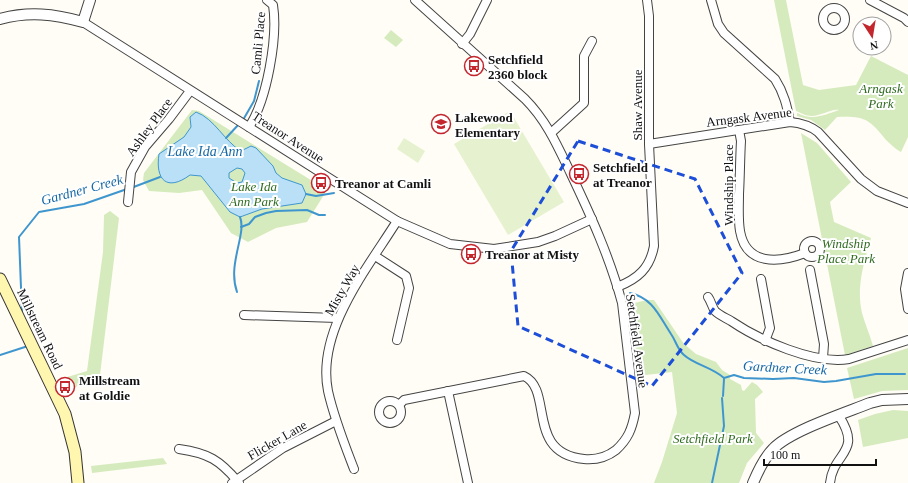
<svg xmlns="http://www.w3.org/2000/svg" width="908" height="483" font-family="Georgia,serif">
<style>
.green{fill:#d5ebbd}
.pitch{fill:#e6f2cf}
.water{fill:#b9e0f7;stroke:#3f96cf;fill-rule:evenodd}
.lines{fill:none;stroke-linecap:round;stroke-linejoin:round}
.stream{stroke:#3f96cf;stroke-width:2}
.minor-casing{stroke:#444;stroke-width:10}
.tertiary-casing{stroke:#444;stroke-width:12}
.secondary-casing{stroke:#333;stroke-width:13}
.minor{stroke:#fff;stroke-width:8}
.tertiary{stroke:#fff;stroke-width:10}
.secondary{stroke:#fff6b0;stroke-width:11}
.marked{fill:none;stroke:#1d4ed8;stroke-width:3;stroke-dasharray:8 5;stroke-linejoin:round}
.labels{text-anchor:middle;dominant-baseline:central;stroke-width:4;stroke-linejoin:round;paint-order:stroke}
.street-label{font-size:13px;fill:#111;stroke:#fff}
.poi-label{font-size:13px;font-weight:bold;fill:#111;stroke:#fff;text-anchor:start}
.park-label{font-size:13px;font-style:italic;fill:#2f6b1f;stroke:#fff}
.water-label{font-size:14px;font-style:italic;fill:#1768a6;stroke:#fff}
</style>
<rect width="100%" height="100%" fill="#fffdf5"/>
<g class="green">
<path d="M 774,0 L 786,0 L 803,85 L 819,90 L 856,85 L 871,56 L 908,75 L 908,137 L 901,152 C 895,149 891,144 886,140 C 869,119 865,116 837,117 L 825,130 L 811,120 L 797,116 L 797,113 C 813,121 824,115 839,110 C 833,108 820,116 812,116 C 805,116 802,113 796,111 Z"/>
<polygon points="391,30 403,40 396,47 384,38"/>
<polygon points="192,110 199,111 327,190 307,222 276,228 248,242 231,233 202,190 179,193 149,191 143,180 144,173"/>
<path d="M 801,133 L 817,143 L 851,182 L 830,202 L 834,222 L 871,238 C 864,262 856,287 862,313 C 865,324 870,335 873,346 L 845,355 Z"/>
<polygon points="110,211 119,218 100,375 89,382 67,390 61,379 87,371 103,252 104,215"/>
<polygon points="648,300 654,300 684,344 696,354 716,362 722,370 730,375 730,379 741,385 742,390 744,391 752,382 757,385 763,392 755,399 756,433 764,443 747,463 739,483 654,483 662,462 677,413 672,372 637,376 629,304"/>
<polygon points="908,348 908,390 882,391 854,399 847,368"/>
<polygon points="893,410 908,411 908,438 863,447 858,420 875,414"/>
<polygon points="163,458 167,464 92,473 91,466"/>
</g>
<g class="pitch">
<polygon points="510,111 564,202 508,235 454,144"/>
<polygon points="404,138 425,151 418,163 397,149"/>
</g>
<path class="water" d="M 196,112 C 215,119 224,141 241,151 L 251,146 L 256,148 L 273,166 L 276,173 L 282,178 L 302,185 L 306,194 L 302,203 L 262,209 L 240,217 L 230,212 L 201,176 L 190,175 C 167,192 155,180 159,154 L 184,137 L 191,127 L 190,117 ZM 237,168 L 242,169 L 245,173 L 242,182 L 237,183 L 229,178 L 229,173 Z"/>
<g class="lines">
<g class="stream">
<polyline points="243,120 254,101 259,81"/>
<polyline points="226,138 240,123"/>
<polyline points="131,188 160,177"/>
<polyline points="306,194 316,196 334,193"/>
<polyline points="241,227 249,224 255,217 266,213 276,211 307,210 319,215 325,215"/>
<path d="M 237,292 C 227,264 247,234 240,217"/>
<path d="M 630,293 C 653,298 659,316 671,334 C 676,341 677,349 684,355 C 695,365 712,367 724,378 L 734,375 L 744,378 L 773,379 L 794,378 L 824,382 L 836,381 L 876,374 L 905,374"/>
<polyline points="22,313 19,237 39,212 84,204 127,189"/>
<polyline points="0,355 28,346"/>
<polyline points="723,396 724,379"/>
<polyline points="712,483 724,426 722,398"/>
</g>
<g class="minor-casing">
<g id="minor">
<path d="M 711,0 L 718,24 L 724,33 L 775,79 C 784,93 787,106 790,122"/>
<polyline points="870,0 904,18 908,22"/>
<circle cx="834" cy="19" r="11"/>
<polyline points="83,22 397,221 450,244 494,249 538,242 555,236 592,219"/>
<polyline points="462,44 470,34 487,0"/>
<path d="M 249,127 C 267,100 278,37 273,5 L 267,0"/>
<path d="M 739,130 L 741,141 C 740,158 740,176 739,194 C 739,206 738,219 740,231 C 746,266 779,263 805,253"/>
<polyline points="551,133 584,103 584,56 592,41"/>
<path d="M 649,144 L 790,122 C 801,123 809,125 818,132 L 861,179 L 877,191 L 908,203"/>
<polyline points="128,202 131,172 145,147 169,119 190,91"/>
<circle cx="812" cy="249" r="8"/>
<polyline points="375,256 406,276 409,288 397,340"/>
<polyline points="810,270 824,344 823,358"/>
<polyline points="908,273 905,289 908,309"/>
<polyline points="761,279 769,323 770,328 765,341"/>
<path d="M 617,287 C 638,279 650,268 654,246 L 649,144 L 649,16 L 647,0"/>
<path d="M 708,297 C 711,301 712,307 715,311 C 719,315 726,318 731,321 C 759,340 815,365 849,359 L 908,340"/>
<polyline points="244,315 337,318"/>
<polyline points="448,391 468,483"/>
<circle cx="390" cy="412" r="11"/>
<path d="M 399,405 L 404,400 L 524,376 C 554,390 525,453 584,459 C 595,460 607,457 616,450 C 628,439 632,429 635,413 L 622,303 C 610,258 591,216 571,174 C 558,147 547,121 525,99 L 415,0"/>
<path d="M 179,449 C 208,453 220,460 239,483"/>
<path d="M 354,469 C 344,443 334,418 328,391 C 316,331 367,269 397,221"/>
<polyline points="232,483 283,448 336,421"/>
<path d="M 830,483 C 833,452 863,453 839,416"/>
</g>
</g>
<g class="tertiary-casing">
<g id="tertiary">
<path d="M 0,19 C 29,11 54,14 83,22 L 90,0"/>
<path d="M 753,483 C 758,471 764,458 773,449 C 790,431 845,413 870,403 L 882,400 L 908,399"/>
</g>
</g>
<g class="secondary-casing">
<polyline id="secondary" points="0,279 65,414 75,452 78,483"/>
</g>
<use href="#minor" class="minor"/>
<use href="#tertiary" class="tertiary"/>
<use href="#secondary" class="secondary"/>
</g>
<path class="marked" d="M 578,141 L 695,179 L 742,273 L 652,386 L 518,326 L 511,251 Z"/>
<defs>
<g id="bus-ring" transform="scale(1)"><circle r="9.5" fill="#fff" stroke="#c4262e" stroke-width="1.5"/><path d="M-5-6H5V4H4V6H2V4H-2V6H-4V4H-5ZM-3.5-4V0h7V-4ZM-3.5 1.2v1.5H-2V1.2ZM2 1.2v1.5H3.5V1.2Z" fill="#c4262e"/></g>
<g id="school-ring" transform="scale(1)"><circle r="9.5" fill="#fff" stroke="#c4262e" stroke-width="1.5"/><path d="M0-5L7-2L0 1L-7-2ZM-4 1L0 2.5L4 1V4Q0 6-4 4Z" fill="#c4262e"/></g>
</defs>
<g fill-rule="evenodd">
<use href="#bus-ring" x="474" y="66"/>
<use href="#school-ring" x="441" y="124"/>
<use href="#bus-ring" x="579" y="174"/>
<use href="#bus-ring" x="321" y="183"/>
<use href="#bus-ring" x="471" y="254"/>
<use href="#bus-ring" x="65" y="387"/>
</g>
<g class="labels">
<g class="street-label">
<text transform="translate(258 43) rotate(-85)">Camli Place</text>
<text transform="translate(637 105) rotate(-90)">Shaw Avenue</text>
<text transform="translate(749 117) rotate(-7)">Arngask Avenue</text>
<text transform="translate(149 127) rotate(-54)">Ashley Place</text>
<text transform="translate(288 137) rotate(33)">Treanor Avenue</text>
<text transform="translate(728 185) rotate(-90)">Windship Place</text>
<text transform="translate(342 290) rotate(-60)">Misty Way</text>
<text transform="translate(40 329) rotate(64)">Millstream Road</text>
<text transform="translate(637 341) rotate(82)">Setchfield Avenue</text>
<text transform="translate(277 440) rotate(-30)">Flicker Lane</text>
</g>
<g class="poi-label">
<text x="488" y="59">Setchfield<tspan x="488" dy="15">2360 block</tspan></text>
<text x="455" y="117">Lakewood<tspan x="455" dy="15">Elementary</tspan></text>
<text x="593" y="167">Setchfield<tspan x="593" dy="15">at Treanor</tspan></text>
<text x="335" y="183">Treanor at Camli</text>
<text x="485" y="254">Treanor at Misty</text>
<text x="79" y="380">Millstream<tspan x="79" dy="15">at Goldie</tspan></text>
</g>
<g class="park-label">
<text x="881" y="88">Arngask<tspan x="881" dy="15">Park</tspan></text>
<text x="254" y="186">Lake Ida<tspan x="254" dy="15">Ann Park</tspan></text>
<text x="846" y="243">Windship<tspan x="846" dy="15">Place Park</tspan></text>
<text x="713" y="438">Setchfield Park</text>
</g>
<g class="water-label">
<text x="205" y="151">Lake Ida Ann</text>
<text transform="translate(82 190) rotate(-15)">Gardner Creek</text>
<text transform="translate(785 368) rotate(3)">Gardner Creek</text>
</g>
</g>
<g transform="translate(872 36) rotate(168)"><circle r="19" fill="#ffffff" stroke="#a0a0a0"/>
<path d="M0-3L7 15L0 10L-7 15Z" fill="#c4262e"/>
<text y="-6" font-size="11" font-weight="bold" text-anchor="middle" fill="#111111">N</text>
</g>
<path d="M764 459v6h112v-6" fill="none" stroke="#111111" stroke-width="2"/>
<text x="770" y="459" font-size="12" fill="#111111" stroke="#ffffff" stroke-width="3" paint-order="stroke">100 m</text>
</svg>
